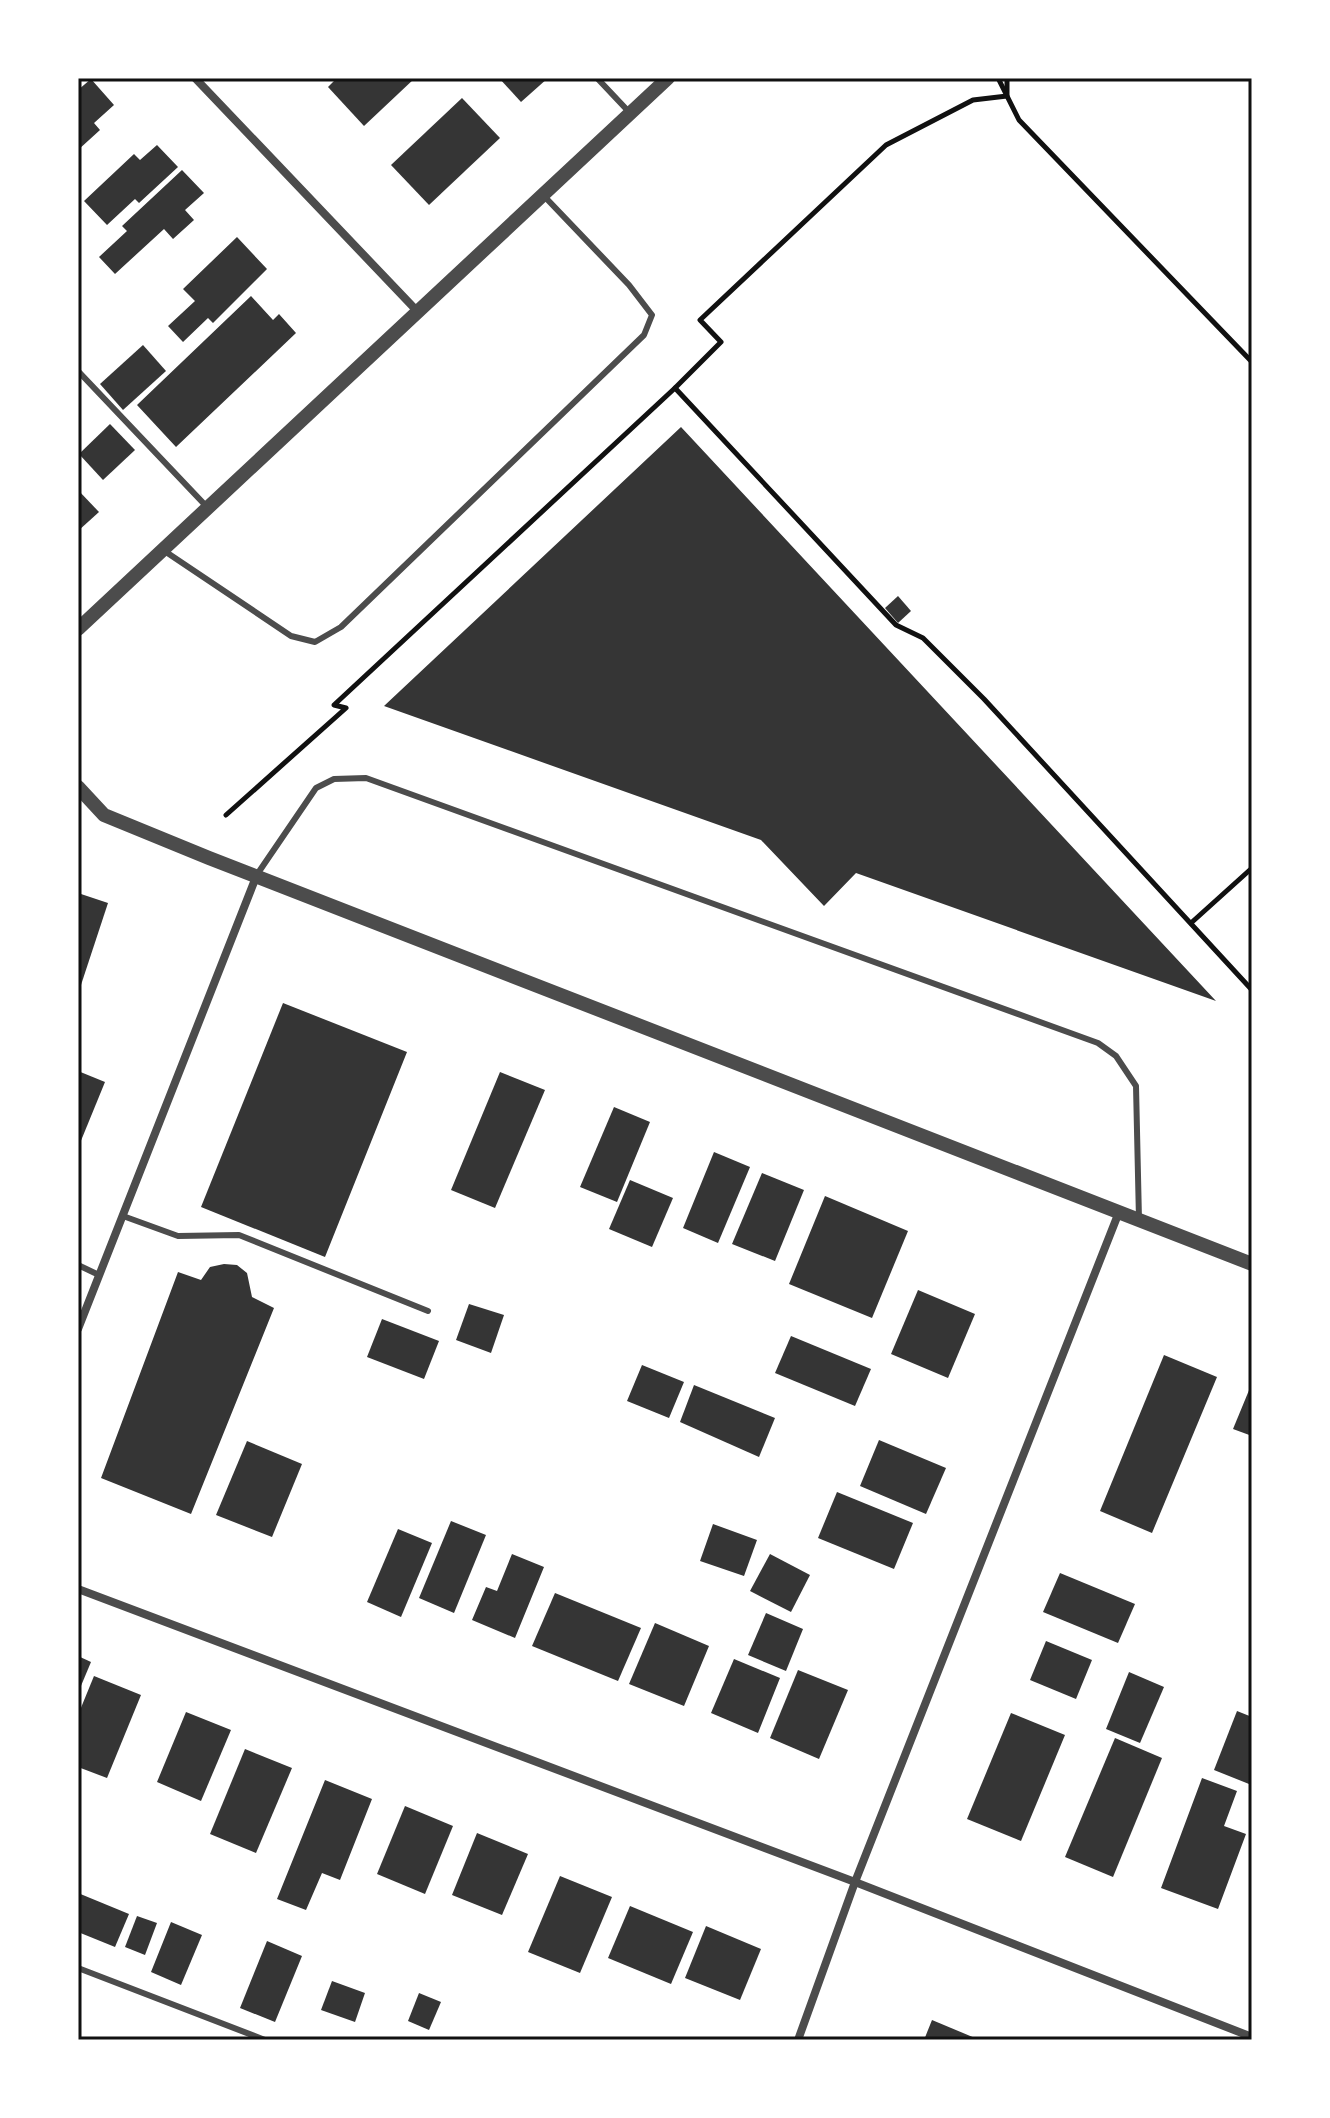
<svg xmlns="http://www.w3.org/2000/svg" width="1330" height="2118" font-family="'Source Serif 4',serif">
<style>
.building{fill:#353535}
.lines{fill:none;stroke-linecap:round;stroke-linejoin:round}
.path{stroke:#111;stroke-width:5}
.service{stroke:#4c4c4c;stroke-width:6}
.minor{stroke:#4c4c4c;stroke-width:8}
.tertiary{stroke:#4c4c4c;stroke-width:14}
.neatline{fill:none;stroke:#111;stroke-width:3}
</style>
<rect width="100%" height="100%" fill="#fff"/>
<g class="building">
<polygon points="337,78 415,78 364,126 328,87"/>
<polygon points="499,78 548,78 521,102"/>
<polygon points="91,79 114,105 94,123 100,130 78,150 78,90"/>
<polygon points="462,98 500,138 429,205 391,165"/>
<polygon points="157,145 178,167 139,203 135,199 107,225 84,201 134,154 140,160"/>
<polygon points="182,170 204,193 185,210 194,220 173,239 164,229 115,274 99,257 127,231 122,226"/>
<polygon points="237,237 267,269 213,323 208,318 183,342 168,326 195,301 183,289"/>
<polygon points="251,296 273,320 279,314 296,333 176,447 137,405"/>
<polygon points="143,345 166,371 123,410 100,384"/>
<polygon points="110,424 135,450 103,480 79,454"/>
<polygon points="681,427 1216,1001 856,873 824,906 761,840 384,706"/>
<polygon points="78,490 99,512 78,531"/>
<polygon points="898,596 911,611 898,623 885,608"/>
<polygon points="78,893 108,903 79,991 78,991"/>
<polygon points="283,1003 407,1052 325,1257 201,1207"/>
<polygon points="78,1071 105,1082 78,1148"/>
<polygon points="500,1072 545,1090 495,1208 451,1190"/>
<polygon points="614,1107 650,1122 617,1202 580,1187"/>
<polygon points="714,1152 750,1167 718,1243 683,1228"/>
<polygon points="762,1173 804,1190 775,1261 732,1244"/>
<polygon points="630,1180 673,1198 652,1247 609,1229"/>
<polygon points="825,1196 908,1231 872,1318 789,1284"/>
<polygon points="224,1264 237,1265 247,1273 252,1297 274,1308 191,1514 101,1478 178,1272 201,1280 210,1267"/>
<polygon points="918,1290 975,1314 948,1378 891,1354"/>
<polygon points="469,1304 504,1315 491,1353 456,1340"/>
<polygon points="382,1319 439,1341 424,1379 367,1357"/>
<polygon points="791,1336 871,1369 855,1406 775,1373"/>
<polygon points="1164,1355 1217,1377 1152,1533 1100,1511"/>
<polygon points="642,1365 684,1382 669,1418 627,1401"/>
<polygon points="1252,1383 1252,1436 1233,1429"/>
<polygon points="694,1385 775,1418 759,1457 680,1422"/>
<polygon points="879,1440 946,1468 926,1514 860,1486"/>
<polygon points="247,1441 302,1464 272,1537 216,1515"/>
<polygon points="837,1492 913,1523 894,1569 818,1538"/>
<polygon points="451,1521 486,1535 454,1613 419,1598"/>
<polygon points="713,1524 757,1540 744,1576 700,1561"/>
<polygon points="398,1529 432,1543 401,1617 367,1602"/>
<polygon points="512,1554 544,1567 515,1638 472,1620 486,1587 497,1591"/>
<polygon points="770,1554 810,1575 791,1612 750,1591"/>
<polygon points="1060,1573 1135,1604 1118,1643 1043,1612"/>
<polygon points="555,1593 641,1628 618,1681 532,1646"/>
<polygon points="766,1613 803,1629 786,1671 748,1655"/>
<polygon points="655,1623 709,1646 684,1706 629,1684"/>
<polygon points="1046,1641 1092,1660 1076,1699 1030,1680"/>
<polygon points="78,1656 91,1662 78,1693"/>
<polygon points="734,1659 780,1678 758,1733 711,1713"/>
<polygon points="798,1670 848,1690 819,1759 770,1738"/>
<polygon points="1129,1672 1164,1687 1140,1743 1106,1729"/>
<polygon points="94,1676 141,1695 107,1778 78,1767 78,1715"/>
<polygon points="1237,1711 1252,1717 1249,1784 1214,1770"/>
<polygon points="186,1712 231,1730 201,1801 157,1782"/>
<polygon points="1011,1713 1065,1735 1021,1841 967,1819"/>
<polygon points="1115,1738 1162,1758 1113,1877 1065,1857"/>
<polygon points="245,1749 292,1768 256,1853 210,1834"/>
<polygon points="1202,1778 1237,1791 1224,1826 1246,1834 1218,1909 1161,1888"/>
<polygon points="325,1780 372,1799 340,1880 322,1873 306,1910 277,1899"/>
<polygon points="405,1806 453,1826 425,1894 377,1874"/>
<polygon points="477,1833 528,1854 502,1915 452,1895"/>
<polygon points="560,1876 612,1897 580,1973 528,1952"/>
<polygon points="78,1893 129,1914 115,1947 78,1932"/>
<polygon points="630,1906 693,1932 671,1984 608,1958"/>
<polygon points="137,1916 157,1923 145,1955 125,1947"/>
<polygon points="171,1922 202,1935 181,1985 151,1972"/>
<polygon points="706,1926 761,1949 740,2000 685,1978"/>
<polygon points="267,1941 302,1956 275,2022 240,2008"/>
<polygon points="332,1981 365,1993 355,2022 321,2010"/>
<polygon points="419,1993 441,2002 429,2030 408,2021"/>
<polygon points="932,2020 975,2038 974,2040 924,2040"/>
</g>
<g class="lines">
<g class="path">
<polyline points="998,78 1019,120 1252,362"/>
<polyline points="675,388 896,625 923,638 984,699 1252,990"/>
<polyline points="226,815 346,708 334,705 675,388 721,342 700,320 886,145 973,100 1007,96 1007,78"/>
<polyline points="1191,923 1252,868"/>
</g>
<g class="service">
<polyline points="597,78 630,113"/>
<polyline points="78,371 208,508"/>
<polyline points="163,550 291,636 315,642 341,627 644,335 652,315 629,285 544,196"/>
<polyline points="256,876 316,788 334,779 366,778 1098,1043 1116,1056 1136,1086 1139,1220"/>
<polyline points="123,1216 178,1236 239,1235 428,1311"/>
<polyline points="78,1265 99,1275"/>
<polyline points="78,1968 265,2040"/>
</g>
<g class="minor">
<polyline points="195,78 418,312"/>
<polyline points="78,1329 256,877"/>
<polyline points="78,1589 855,1882 1252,2037"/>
<polyline points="798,2040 855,1882 1119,1212"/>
</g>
<g class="tertiary">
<polyline points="78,629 668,78"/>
<polyline points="78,787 104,815 209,858 1252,1264"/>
</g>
</g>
<rect width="1330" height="2118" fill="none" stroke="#ffffff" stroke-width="160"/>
<rect x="80" y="80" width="1170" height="1958" class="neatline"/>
</svg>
